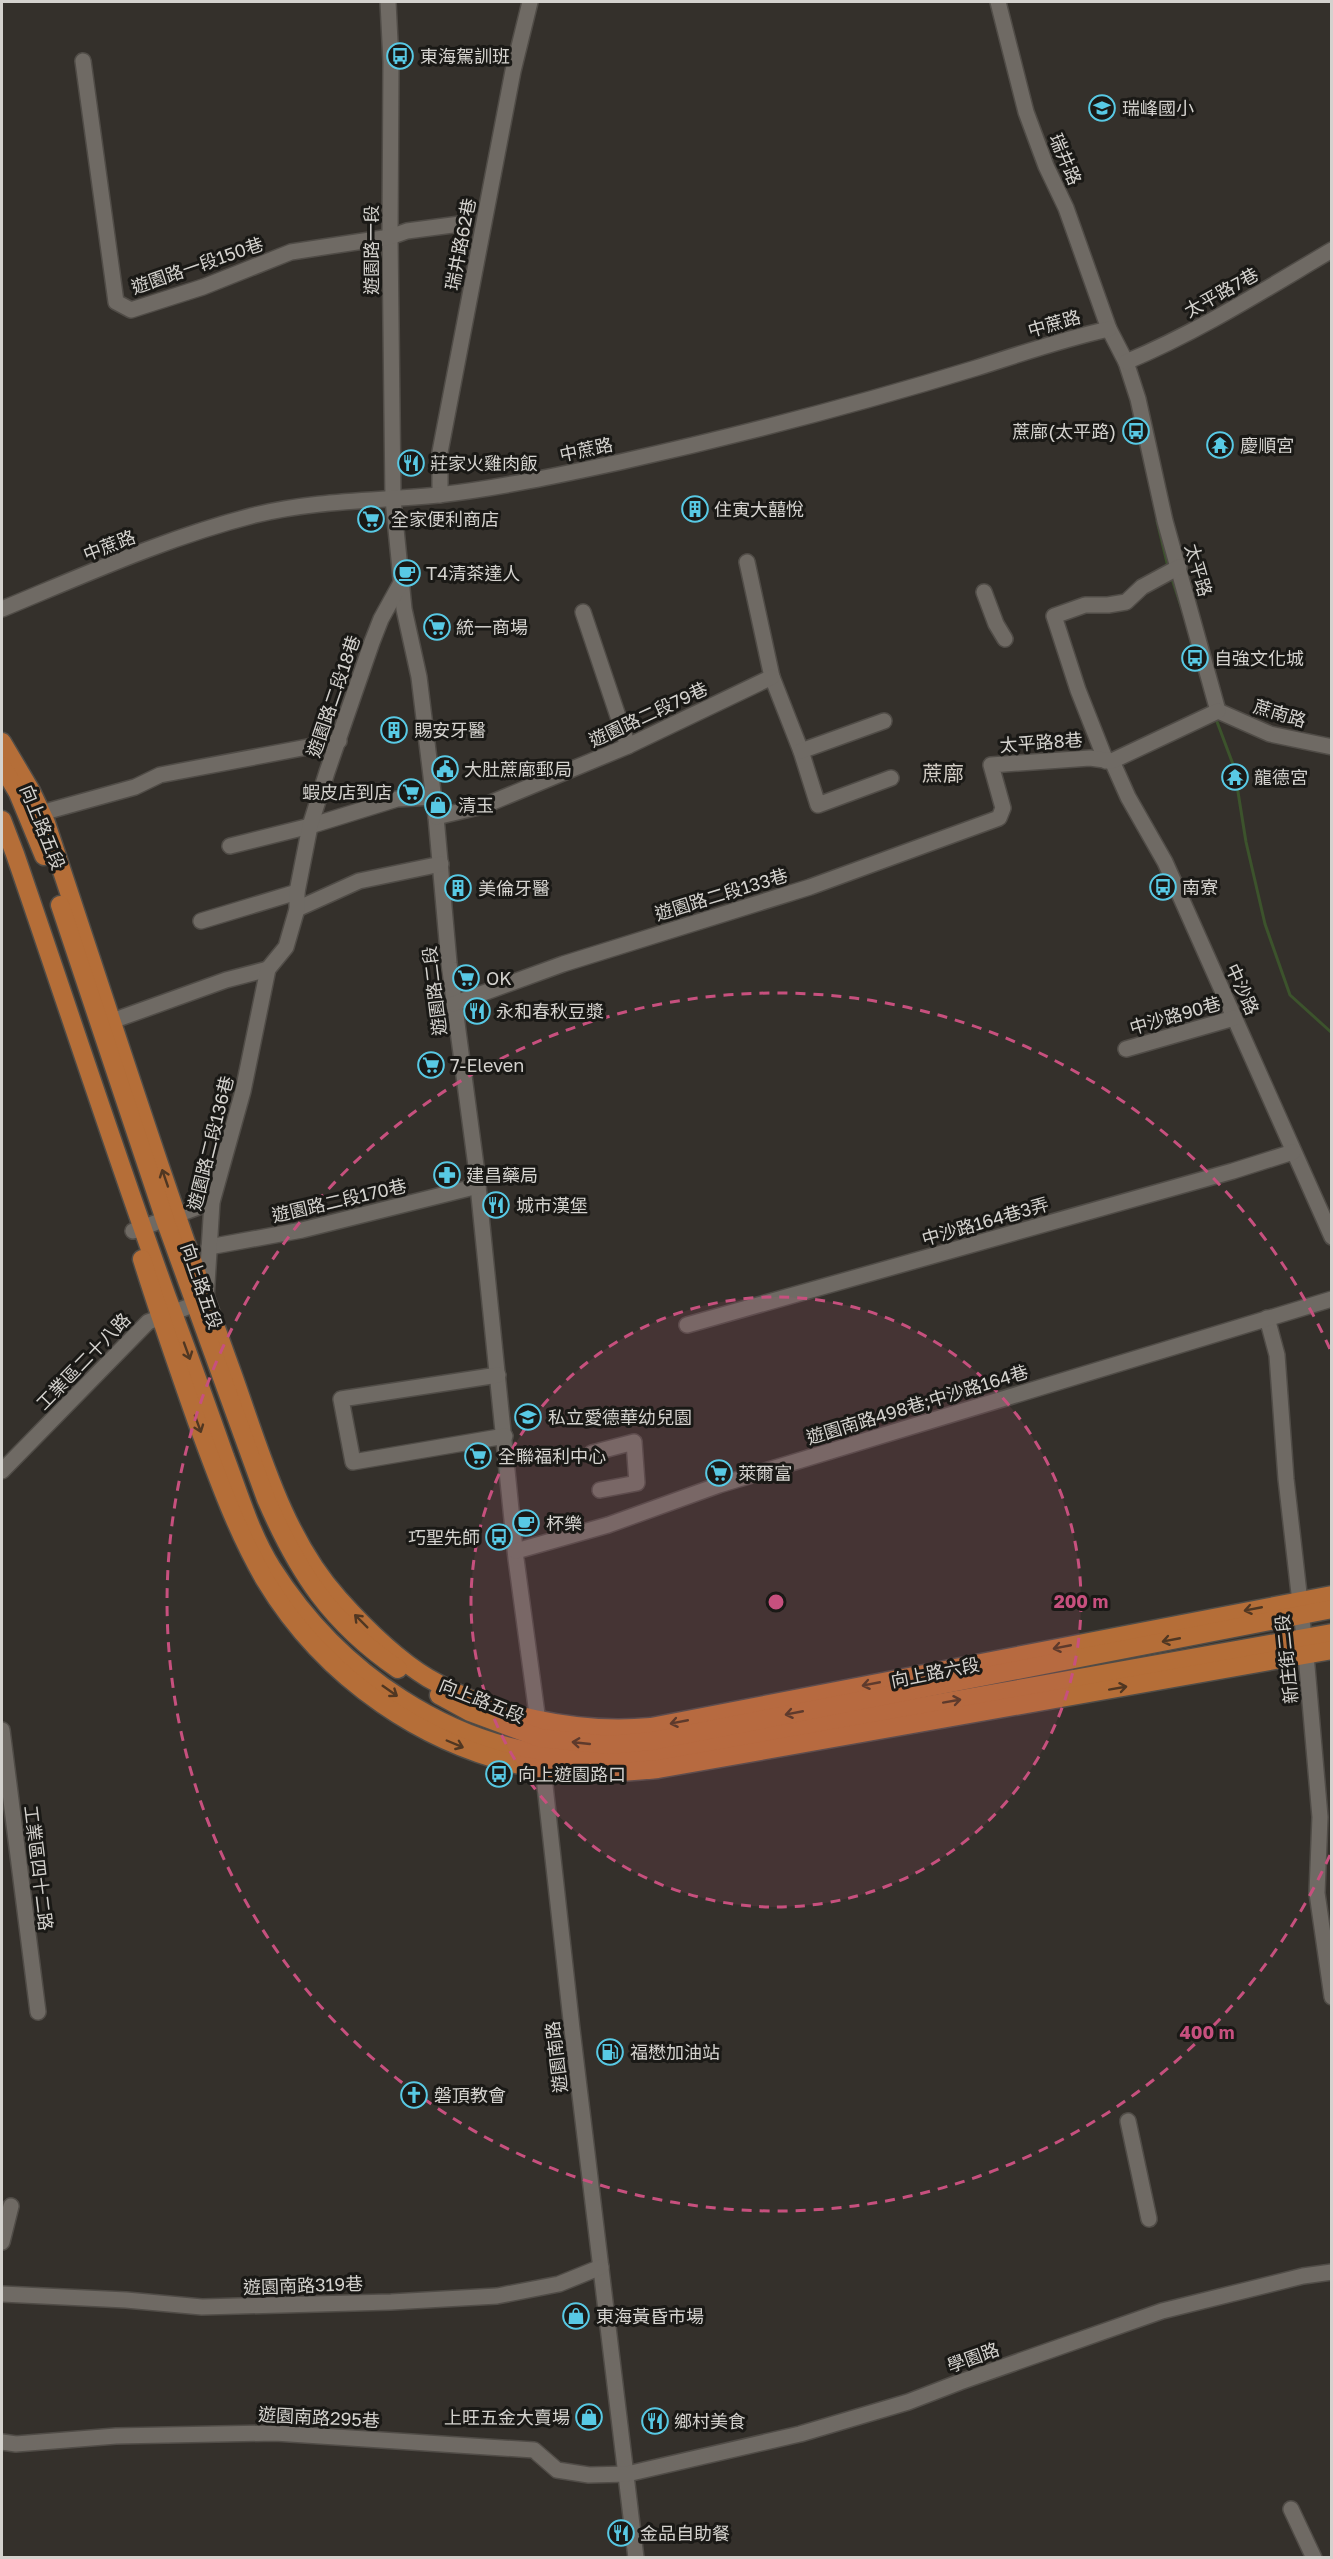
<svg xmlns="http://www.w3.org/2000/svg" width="1333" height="2559" font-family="'Golos Text','Noto Sans TC',sans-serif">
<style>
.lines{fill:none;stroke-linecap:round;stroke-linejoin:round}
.stream{stroke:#3c532c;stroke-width:3}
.minor-casing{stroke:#504c47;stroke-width:18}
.major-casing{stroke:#504c47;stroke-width:21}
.minor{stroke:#6f6a64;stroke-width:15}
.major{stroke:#b56e38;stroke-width:18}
.oneway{stroke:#503722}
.ring{fill:none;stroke:#c7507e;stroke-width:3;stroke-dasharray:10 8}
.labels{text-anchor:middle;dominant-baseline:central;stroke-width:6;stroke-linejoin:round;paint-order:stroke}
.poi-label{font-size:18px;fill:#d4d2ce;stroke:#1a1916;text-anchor:start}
.street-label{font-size:18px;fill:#d4d2ce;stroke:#1a1916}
.quarter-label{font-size:21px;fill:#d1ccc4;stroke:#1a1916}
.centre{fill:#c7507e;stroke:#1a1916;stroke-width:3}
.ring-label{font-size:18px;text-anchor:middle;font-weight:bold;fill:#c7507e;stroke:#1a1916;stroke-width:6;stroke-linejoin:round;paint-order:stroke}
</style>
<rect width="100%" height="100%" fill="#34302b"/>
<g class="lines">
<g class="stream">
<polyline points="1157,521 1168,567"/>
<polyline points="1171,576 1184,615"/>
<polyline points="1216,719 1234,767 1246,842 1265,924 1290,995 1332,1033"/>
</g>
<g class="minor-casing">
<g id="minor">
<polyline points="388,2 391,62 390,237 393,499 404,609 419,677 436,817 449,963 476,1166 516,1559 539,1729"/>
<polyline points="998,2 1026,112 1046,166 1066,208 1109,329 1126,362 1138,399 1165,521 1218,711"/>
<polyline points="83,61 116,302 131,310 203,287 291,252 390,237 407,231 460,224"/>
<path d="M 1126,362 C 1198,332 1264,290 1332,250"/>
<polyline points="440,495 440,452 513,71 530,2"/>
<polyline points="747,562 772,677 801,751 818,805 891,778"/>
<polyline points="984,592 996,624 1005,639"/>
<path d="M 2,609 C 84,575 168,537 255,515 C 315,500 377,501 438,495 C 499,488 560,475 620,462 C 740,435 859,404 976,368 C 1020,354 1063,339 1109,329"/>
<polyline points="583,612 628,746"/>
<polyline points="1218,711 1270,734 1332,747"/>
<polyline points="801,751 884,721"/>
<polyline points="1106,761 1078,690 1054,616 1085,605 1108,605 1126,602 1142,587 1179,567"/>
<polyline points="1112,761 1128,797 1165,862 1332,1237"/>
<polyline points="41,813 135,787 160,775 339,741"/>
<polyline points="436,817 483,806 628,746 772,677"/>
<polyline points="230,846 310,826 397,799 432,797"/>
<polyline points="297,909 359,881 441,864"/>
<polyline points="201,921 297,892"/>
<polyline points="453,1004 563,964 810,887 999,818 1003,808 991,765 1090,758 1112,761 1218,711"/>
<polyline points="112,1021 226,980 268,969"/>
<polyline points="1126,1049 1234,1018"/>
<polyline points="133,1231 212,1202"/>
<polyline points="209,1247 302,1230 478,1186"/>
<polyline points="1267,1318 1277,1355 1286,1479 1306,1655 1320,1817 1317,1893 1332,1997"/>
<polyline points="687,1325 1233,1171 1293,1152"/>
<polyline points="498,1375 341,1399 353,1462 505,1436"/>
<polyline points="592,1453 634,1442 637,1483 600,1490"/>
<polyline points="2,1471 148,1322 206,1300 212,1202 243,1091 268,969 286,947 297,909 297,892 310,826 327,772 372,642 381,619 402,581"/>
<polyline points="516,1551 608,1525 719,1485 1332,1299"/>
<polyline points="2,1730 38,2012"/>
<polyline points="542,1759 572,2029 636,2558"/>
<polyline points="1128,2121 1149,2219"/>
<polyline points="2,2242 11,2206"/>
<polyline points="2,2294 126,2300 202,2307 391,2302 497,2296 559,2284 601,2267"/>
<polyline points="2,2442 16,2444 116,2436 275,2433 534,2450 557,2470 589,2475 627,2474 800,2434 908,2402 960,2382 1162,2311 1303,2276 1332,2272"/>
<polyline points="1291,2509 1314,2558"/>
</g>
</g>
<g class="major-casing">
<g id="major">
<path d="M 2,742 L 31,791 L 46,823 C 106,1003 164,1185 229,1364 C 258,1443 281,1535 339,1599 C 365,1628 395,1658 428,1678 C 492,1716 577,1734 651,1727 L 1332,1595"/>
<polyline points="2,766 18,793 44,856"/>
<path d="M 2,820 L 15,854 C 66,1002 114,1150 167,1297 C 187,1350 206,1403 225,1457 C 239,1494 251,1535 272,1568 C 338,1672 450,1750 575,1757 C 602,1759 628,1756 654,1754 L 1332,1633"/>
<path d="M 60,905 L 165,1220 L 266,1499 C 298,1573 331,1623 398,1669"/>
<path d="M 142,1259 C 159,1314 178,1368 197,1422 C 217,1476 236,1530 265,1580 C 324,1678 427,1750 540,1769 C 579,1775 619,1773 658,1769 L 1332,1650"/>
<polyline points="439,1695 470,1712 540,1738 609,1745 652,1741 1332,1609"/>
</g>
</g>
<use href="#minor" class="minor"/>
<use href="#major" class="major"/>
</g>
<defs><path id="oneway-shaft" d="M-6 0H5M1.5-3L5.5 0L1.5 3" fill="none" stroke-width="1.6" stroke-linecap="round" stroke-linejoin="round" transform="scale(1.5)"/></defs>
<g class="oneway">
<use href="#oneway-shaft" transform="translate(165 1178) rotate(-109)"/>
<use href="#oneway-shaft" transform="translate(187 1351) rotate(70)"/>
<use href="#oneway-shaft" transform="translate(198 1424) rotate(70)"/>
<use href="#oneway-shaft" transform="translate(1253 1609) rotate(169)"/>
<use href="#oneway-shaft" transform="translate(361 1621) rotate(-135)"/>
<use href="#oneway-shaft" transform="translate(1171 1640) rotate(169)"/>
<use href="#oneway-shaft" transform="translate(1062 1647) rotate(169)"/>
<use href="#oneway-shaft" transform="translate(871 1684) rotate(169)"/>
<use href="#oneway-shaft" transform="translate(1118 1688) rotate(-10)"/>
<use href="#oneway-shaft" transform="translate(390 1691) rotate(35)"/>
<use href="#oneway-shaft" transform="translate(952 1701) rotate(-10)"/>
<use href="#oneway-shaft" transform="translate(794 1713) rotate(169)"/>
<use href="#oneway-shaft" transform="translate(679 1722) rotate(169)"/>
<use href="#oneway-shaft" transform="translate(581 1743) rotate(-174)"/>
<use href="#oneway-shaft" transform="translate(455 1744) rotate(23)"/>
</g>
<circle cx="776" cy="1602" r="305" fill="#c7507e" fill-opacity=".12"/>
<g class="ring">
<circle cx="776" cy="1602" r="305"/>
<path d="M1330 1855A609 609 0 1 1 1330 1349"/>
</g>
<defs>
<g id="bus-ring" transform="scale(1.35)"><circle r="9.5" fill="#1a1916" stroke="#58c9e4" stroke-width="1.5"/><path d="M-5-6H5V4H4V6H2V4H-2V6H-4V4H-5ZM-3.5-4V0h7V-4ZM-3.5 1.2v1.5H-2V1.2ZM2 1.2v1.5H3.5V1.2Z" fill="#58c9e4"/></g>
<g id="school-ring" transform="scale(1.35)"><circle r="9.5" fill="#1a1916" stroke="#58c9e4" stroke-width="1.5"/><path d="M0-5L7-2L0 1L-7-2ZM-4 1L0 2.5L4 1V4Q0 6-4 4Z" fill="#58c9e4"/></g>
<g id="temple-ring" transform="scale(1.35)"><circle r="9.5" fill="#1a1916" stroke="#58c9e4" stroke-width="1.5"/><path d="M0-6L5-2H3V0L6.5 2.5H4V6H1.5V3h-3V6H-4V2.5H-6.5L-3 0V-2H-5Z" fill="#58c9e4"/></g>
<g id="restaurant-ring" transform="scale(1.35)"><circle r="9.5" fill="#1a1916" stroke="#58c9e4" stroke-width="1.5"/><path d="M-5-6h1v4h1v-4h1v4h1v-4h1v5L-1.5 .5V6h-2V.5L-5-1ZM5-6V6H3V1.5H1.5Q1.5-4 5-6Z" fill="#58c9e4"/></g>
<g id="building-ring" transform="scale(1.35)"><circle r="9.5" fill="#1a1916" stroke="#58c9e4" stroke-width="1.5"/><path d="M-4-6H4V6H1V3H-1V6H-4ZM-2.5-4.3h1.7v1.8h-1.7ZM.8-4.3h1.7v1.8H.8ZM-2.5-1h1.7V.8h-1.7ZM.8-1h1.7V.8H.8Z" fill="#58c9e4"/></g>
<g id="supermarket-ring" transform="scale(1.35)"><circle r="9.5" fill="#1a1916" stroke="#58c9e4" stroke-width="1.5"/><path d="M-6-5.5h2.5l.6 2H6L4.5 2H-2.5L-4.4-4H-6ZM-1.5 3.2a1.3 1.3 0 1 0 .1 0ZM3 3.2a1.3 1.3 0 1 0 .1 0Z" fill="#58c9e4"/></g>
<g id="cafe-ring" transform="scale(1.35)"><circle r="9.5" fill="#1a1916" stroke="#58c9e4" stroke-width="1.5"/><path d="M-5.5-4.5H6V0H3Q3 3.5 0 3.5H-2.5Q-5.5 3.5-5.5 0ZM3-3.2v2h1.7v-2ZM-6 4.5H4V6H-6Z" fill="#58c9e4"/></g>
<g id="civic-ring" transform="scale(1.35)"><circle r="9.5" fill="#1a1916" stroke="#58c9e4" stroke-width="1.5"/><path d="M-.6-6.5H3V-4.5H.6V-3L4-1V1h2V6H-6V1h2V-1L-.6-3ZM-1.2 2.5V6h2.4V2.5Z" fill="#58c9e4"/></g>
<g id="shop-ring" transform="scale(1.35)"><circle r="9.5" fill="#1a1916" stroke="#58c9e4" stroke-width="1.5"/><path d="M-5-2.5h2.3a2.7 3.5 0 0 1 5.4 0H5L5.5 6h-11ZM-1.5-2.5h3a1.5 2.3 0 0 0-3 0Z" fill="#58c9e4"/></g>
<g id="pharmacy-ring" transform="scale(1.35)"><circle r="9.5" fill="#1a1916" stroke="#58c9e4" stroke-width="1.5"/><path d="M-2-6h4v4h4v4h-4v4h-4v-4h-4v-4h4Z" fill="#58c9e4"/></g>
<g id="fuel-ring" transform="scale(1.35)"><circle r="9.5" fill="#1a1916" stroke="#58c9e4" stroke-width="1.5"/><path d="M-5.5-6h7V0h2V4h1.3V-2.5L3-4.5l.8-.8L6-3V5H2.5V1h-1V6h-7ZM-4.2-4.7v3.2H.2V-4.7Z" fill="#58c9e4"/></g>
<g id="church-ring" transform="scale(1.35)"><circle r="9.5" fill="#1a1916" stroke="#58c9e4" stroke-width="1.5"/><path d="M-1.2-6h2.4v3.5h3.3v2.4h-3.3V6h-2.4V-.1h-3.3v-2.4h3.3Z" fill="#58c9e4"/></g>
</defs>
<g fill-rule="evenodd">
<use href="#bus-ring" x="400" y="56"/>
<use href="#school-ring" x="1102" y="108"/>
<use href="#bus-ring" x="1136" y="431"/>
<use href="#temple-ring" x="1220" y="445"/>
<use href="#restaurant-ring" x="411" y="463"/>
<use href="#building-ring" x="695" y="509"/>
<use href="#supermarket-ring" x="371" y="519"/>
<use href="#cafe-ring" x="407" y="573"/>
<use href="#supermarket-ring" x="437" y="627"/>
<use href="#bus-ring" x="1195" y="658"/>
<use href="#building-ring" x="394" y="730"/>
<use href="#civic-ring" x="445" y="769"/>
<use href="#temple-ring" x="1235" y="777"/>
<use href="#supermarket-ring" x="411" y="792"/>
<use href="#shop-ring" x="438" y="805"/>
<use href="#bus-ring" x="1163" y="887"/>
<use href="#building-ring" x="458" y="888"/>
<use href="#supermarket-ring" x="466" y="978"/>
<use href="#restaurant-ring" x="477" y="1011"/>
<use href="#supermarket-ring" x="431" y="1065"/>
<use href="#pharmacy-ring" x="447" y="1175"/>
<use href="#restaurant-ring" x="496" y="1205"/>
<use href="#school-ring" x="528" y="1417"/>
<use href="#supermarket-ring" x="478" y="1456"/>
<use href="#supermarket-ring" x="719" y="1473"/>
<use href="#cafe-ring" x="526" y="1523"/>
<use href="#bus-ring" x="499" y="1537"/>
<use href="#bus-ring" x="499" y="1774"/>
<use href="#fuel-ring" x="610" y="2052"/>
<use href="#church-ring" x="414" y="2095"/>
<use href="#shop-ring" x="576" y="2316"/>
<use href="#shop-ring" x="589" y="2417"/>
<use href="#restaurant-ring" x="655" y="2421"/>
<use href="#restaurant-ring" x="621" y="2533"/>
</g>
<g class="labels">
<g class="poi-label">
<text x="420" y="56">東海駕訓班</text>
<text x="1122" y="108">瑞峰國小</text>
<text x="1116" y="431" text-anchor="end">蔗廍(太平路)</text>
<text x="1240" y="445">慶順宮</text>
<text x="430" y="463">莊家火雞肉飯</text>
<text x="714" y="509">住寅大囍悅</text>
<text x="391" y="519">全家便利商店</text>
<text x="426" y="573">T4清茶達人</text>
<text x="456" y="627">統一商場</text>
<text x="1214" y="658">自強文化城</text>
<text x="414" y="730">賜安牙醫</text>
<text x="464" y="769">大肚蔗廍郵局</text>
<text x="1254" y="777">龍德宮</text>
<text x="392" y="792" text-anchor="end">蝦皮店到店</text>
<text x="458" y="805">清玉</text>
<text x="1182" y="887">南寮</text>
<text x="478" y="888">美倫牙醫</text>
<text x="486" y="978">OK</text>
<text x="496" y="1011">永和春秋豆漿</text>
<text x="450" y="1065">7-Eleven</text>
<text x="466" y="1175">建昌藥局</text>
<text x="516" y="1205">城市漢堡</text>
<text x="548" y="1417">私立愛德華幼兒園</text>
<text x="498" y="1456">全聯福利中心</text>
<text x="738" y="1473">萊爾富</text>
<text x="546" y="1523">杯樂</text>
<text x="480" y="1537" text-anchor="end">巧聖先師</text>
<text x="518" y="1774">向上遊園路口</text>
<text x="630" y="2052">福懋加油站</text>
<text x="434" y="2095">磐頂教會</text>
<text x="596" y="2316">東海黃昏市場</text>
<text x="570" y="2417" text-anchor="end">上旺五金大賣場</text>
<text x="674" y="2421">鄉村美食</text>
<text x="640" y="2533">金品自助餐</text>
</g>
<g class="street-label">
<text transform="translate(1066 159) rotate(67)">瑞井路</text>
<text transform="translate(460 244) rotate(-79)">瑞井路62巷</text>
<text transform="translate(371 250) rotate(-90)">遊園路一段</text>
<text transform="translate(197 265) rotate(-19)">遊園路一段150巷</text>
<text transform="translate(1221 292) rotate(-29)">太平路7巷</text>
<text transform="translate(1054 323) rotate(-16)">中蔗路</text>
<text transform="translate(586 449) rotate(-12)">中蔗路</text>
<text transform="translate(109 545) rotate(-21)">中蔗路</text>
<text transform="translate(1199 570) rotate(74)">太平路</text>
<text transform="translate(333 696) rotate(-71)">遊園路二段18巷</text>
<text transform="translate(1280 713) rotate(17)">蔗南路</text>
<text transform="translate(648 714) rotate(-25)">遊園路二段79巷</text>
<text transform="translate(1041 742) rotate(-4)">太平路8巷</text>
<text transform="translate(43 827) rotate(68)">向上路五段</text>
<text transform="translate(721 894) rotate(-17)">遊園路二段133巷</text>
<text transform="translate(1243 989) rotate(66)">中沙路</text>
<text transform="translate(434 991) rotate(-97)">遊園路二段</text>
<text transform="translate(1175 1015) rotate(-16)">中沙路90巷</text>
<text transform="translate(210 1143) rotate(-76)">遊園路二段136巷</text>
<text transform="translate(339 1200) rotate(-13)">遊園路二段170巷</text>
<text transform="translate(985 1221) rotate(-16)">中沙路164巷3弄</text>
<text transform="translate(202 1286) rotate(71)">向上路五段</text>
<text transform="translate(83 1361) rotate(-46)">工業區二十八路</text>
<text transform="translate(917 1404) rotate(-17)">遊園南路498巷;中沙路164巷</text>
<text transform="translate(1286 1659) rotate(-96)">新庄街二段</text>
<text transform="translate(935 1672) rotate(-11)">向上路六段</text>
<text transform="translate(482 1700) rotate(22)">向上路五段</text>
<text transform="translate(39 1868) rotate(83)">工業區四十二路</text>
<text transform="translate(556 2057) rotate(-97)">遊園南路</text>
<text transform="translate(303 2285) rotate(-2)">遊園南路319巷</text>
<text transform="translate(973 2357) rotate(-20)">學園路</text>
<text transform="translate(319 2417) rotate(3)">遊園南路295巷</text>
</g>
<g class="quarter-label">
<text x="943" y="773">蔗廍</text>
</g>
</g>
<circle cx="776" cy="1602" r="9" class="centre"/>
<g class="ring-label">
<text x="1081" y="1608">200 m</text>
<text x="1207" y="2039">400 m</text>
</g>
<rect width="1333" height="2559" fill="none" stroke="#d4d2ce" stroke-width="6"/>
</svg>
